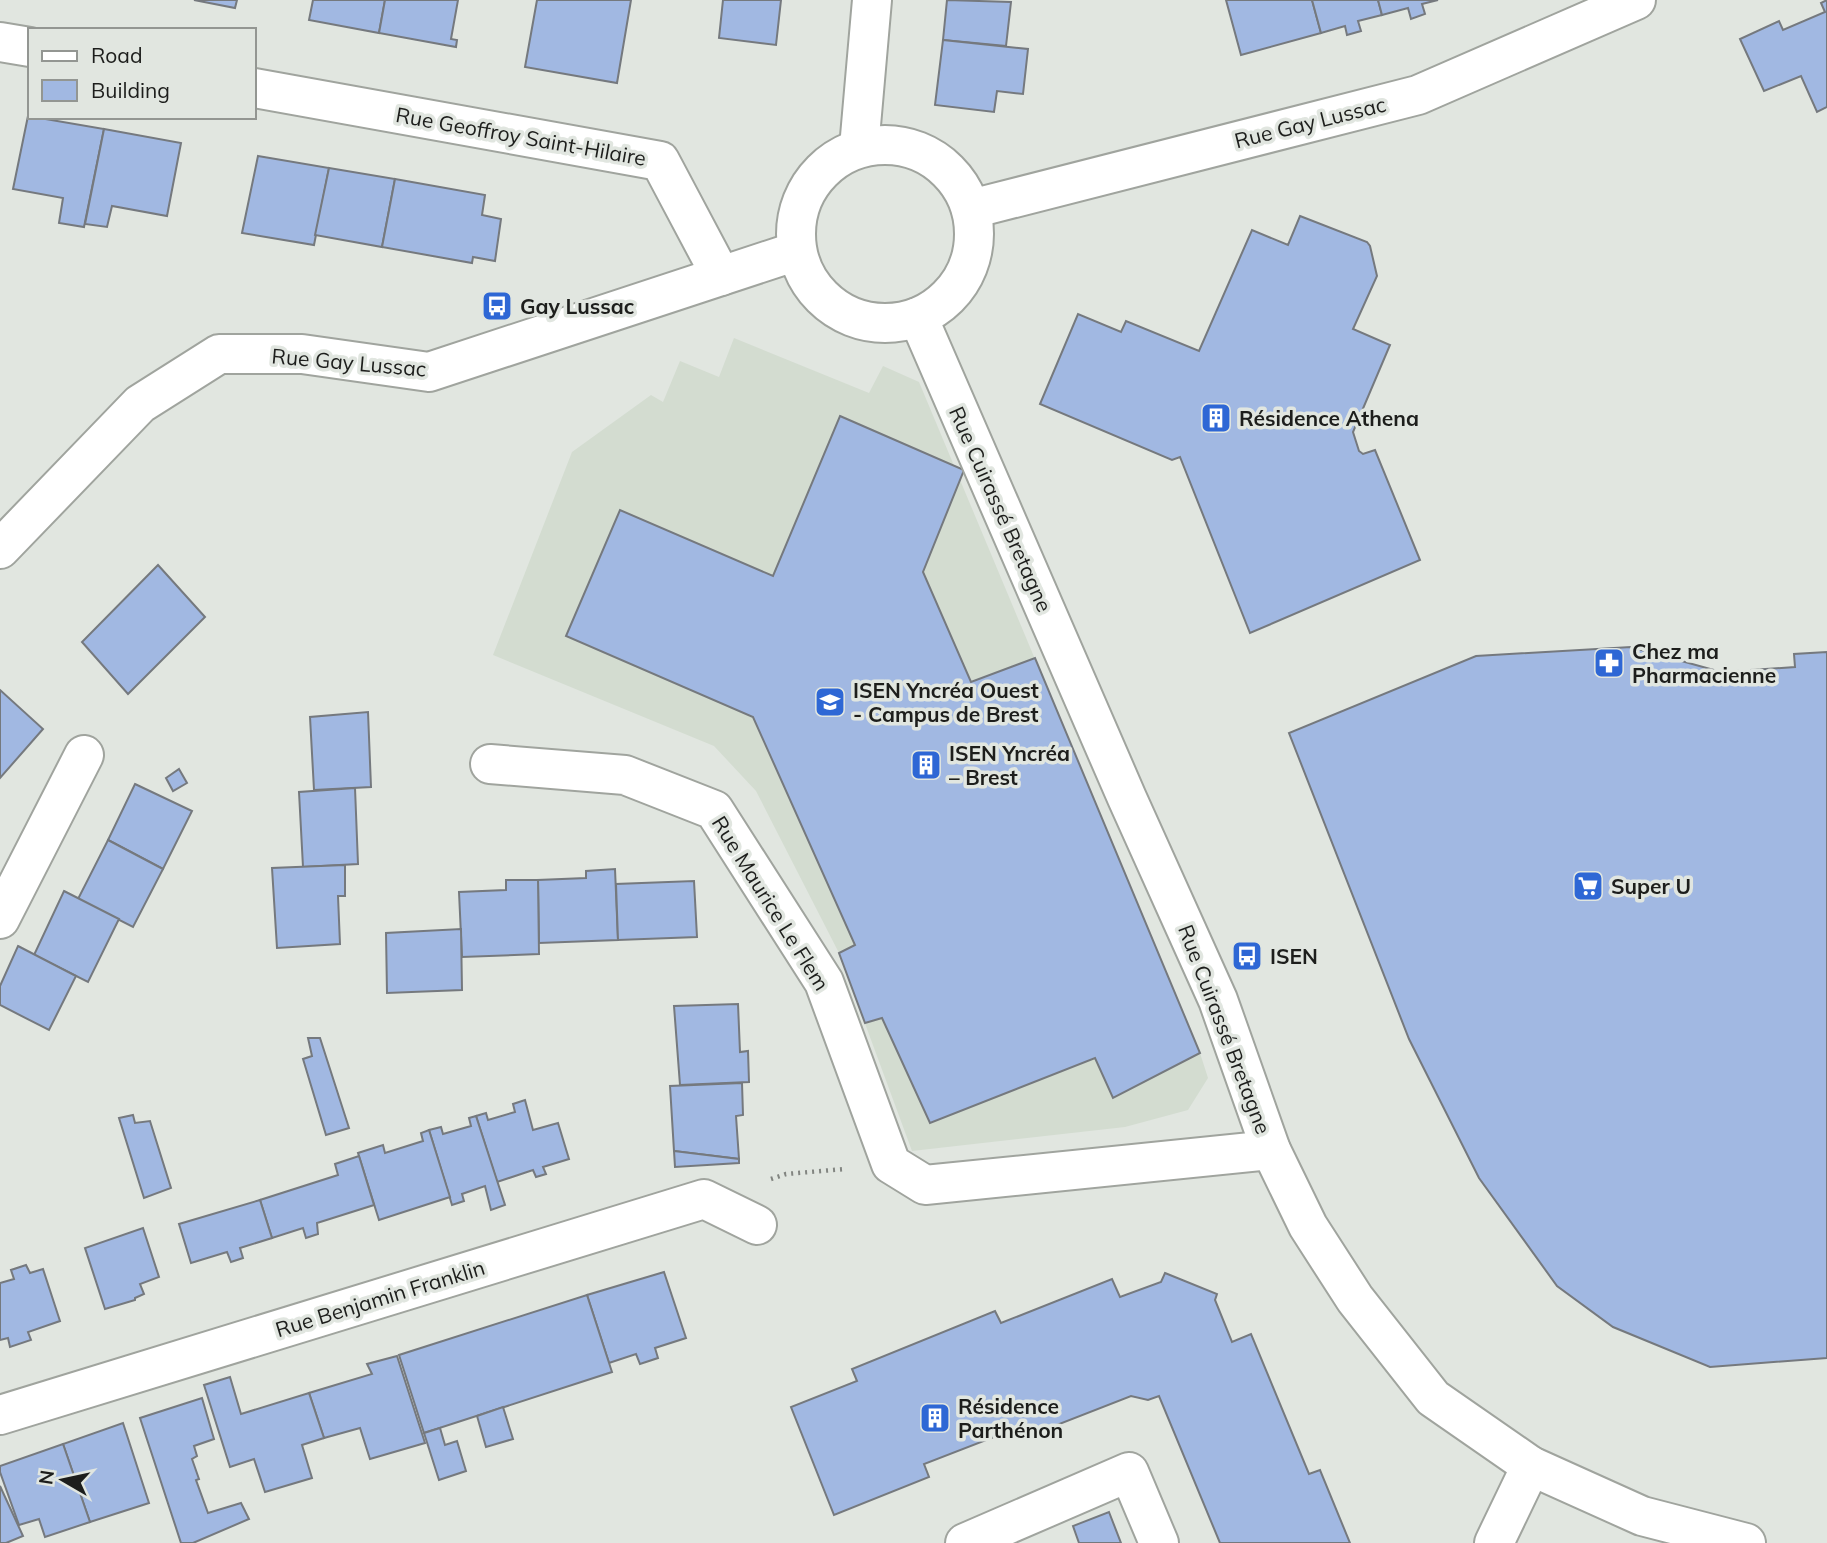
<svg xmlns="http://www.w3.org/2000/svg" width="1827" height="1543" font-family="Mulish,sans-serif">
<style>
.built{fill:#d3dcd0}
.building{fill:#a1b8e2;stroke:#75797e;stroke-width:2}
.lines{fill:none;stroke-linecap:round;stroke-linejoin:round}
.minor-casing{stroke:#a0a49e;stroke-width:42}
.path{stroke:#828581;stroke-width:4.5;stroke-dasharray:2 5;stroke-linecap:butt}
.minor{stroke:#fff;stroke-width:38}
.labels{text-anchor:middle;dominant-baseline:central;stroke-width:7;stroke-linejoin:round;paint-order:stroke}
.street-label{font-size:21px;fill:#1d1e1c;stroke:#e1e6e0}
.poi-label{font-size:21px;font-weight:bold;fill:#1d1e1c;stroke:#e1e6e0;text-anchor:start}
</style>
<rect width="100%" height="100%" fill="#e1e6e0"/>
<polygon class="built" points="734,338 869,393 883,366 919,382 1200,1053 1208,1078 1188,1110 1125,1127 912,1151 839,953 756,791 714,746 493,655 572,452 651,395 663,402 680,361 719,377"/>
<g class="building">
<polygon points="194,0 237,0 235,8"/>
<polygon points="313,0 385,0 379,33 309,20"/>
<polygon points="385,0 458,0 451,39 457,40 456,47 379,33"/>
<polygon points="537,0 631,0 617,83 525,67"/>
<polygon points="723,0 781,0 776,45 719,38"/>
<polygon points="947,0 1011,2 1006,46 943,40"/>
<polygon points="1226,0 1312,0 1321,33 1241,55"/>
<polygon points="1312,0 1378,0 1382,15 1358,21 1361,31 1347,35 1345,26 1321,33"/>
<polygon points="1378,0 1438,0 1422,4 1425,14 1411,19 1408,8 1382,15"/>
<polygon points="1827,0 1827,107 1817,112 1801,76 1764,91 1740,39 1779,21 1783,30 1825,12 1821,3"/>
<polygon points="943,40 1028,49 1023,94 997,91 994,112 935,105"/>
<polygon points="28,116 104,129 84,227 59,223 63,198 13,189"/>
<polygon points="104,129 181,143 167,216 112,206 107,227 85,224"/>
<polygon points="258,156 329,168 314,245 242,233"/>
<polygon points="329,168 395,179 382,247 315,235"/>
<polygon points="395,179 485,195 482,215 501,219 495,261 473,257 472,263 382,247"/>
<polygon points="1300,216 1367,242 1370,246 1377,276 1353,329 1390,345 1353,432 1359,451 1363,454 1375,450 1420,560 1250,633 1180,457 1172,460 1040,404 1078,314 1121,332 1126,321 1199,351 1252,230 1288,245"/>
<polygon points="840,416 964,470 923,572 971,682 1035,658 1200,1053 1113,1098 1095,1058 930,1123 882,1018 865,1023 839,953 855,945 753,717 566,636 620,510 773,576"/>
<polygon points="158,565 205,617 128,694 82,642"/>
<polygon points="1631,647 1721,672 1795,667 1794,654 1827,652 1827,1358 1710,1367 1613,1327 1557,1286 1479,1178 1409,1039 1289,733 1476,656"/>
<polygon points="0,690 43,729 0,778"/>
<polygon points="368,712 371,787 314,790 310,717"/>
<polygon points="179,769 187,783 173,791 166,778"/>
<polygon points="135,784 192,811 163,869 108,840"/>
<polygon points="355,788 358,864 303,867 299,792"/>
<polygon points="108,840 163,869 133,927 78,899"/>
<polygon points="345,865 345,896 338,896 340,944 277,948 272,868"/>
<polygon points="615,869 618,940 539,943 538,880 586,878 586,871"/>
<polygon points="506,880 538,880 539,954 462,957 459,892 506,890"/>
<polygon points="694,881 697,937 618,940 616,884"/>
<polygon points="64,891 119,919 88,982 34,955"/>
<polygon points="461,929 462,990 387,993 386,933"/>
<polygon points="18,946 76,976 49,1030 0,1005 0,986"/>
<polygon points="738,1004 740,1052 748,1051 749,1082 680,1085 674,1006"/>
<polygon points="308,1038 320,1038 349,1128 326,1135 303,1059 312,1056"/>
<polygon points="742,1083 743,1115 736,1116 739,1159 674,1151 670,1086"/>
<polygon points="525,1100 533,1130 558,1123 569,1159 543,1167 546,1174 536,1177 533,1170 497,1182 476,1116 486,1113 488,1120 515,1112 513,1104"/>
<polygon points="133,1115 135,1123 150,1121 171,1188 144,1198 119,1118"/>
<polygon points="476,1116 505,1205 491,1210 485,1186 462,1194 464,1201 452,1205 429,1130 441,1127 443,1134 471,1126 469,1118"/>
<polygon points="429,1130 450,1197 379,1220 358,1153 383,1145 385,1153 423,1141 421,1133"/>
<polygon points="674,1151 739,1159 739,1163 675,1167"/>
<polygon points="359,1156 374,1205 317,1223 318,1234 306,1238 303,1228 272,1238 260,1200 338,1175 335,1164"/>
<polygon points="260,1200 272,1238 240,1248 243,1258 231,1262 227,1252 191,1263 179,1224"/>
<polygon points="143,1228 159,1277 140,1284 144,1294 135,1298 135,1300 105,1309 85,1248"/>
<polygon points="26,1265 30,1273 43,1269 60,1321 28,1332 31,1340 10,1347 8,1338 0,1340 0,1283 14,1279 11,1270"/>
<polygon points="664,1272 686,1338 655,1348 658,1358 640,1364 636,1354 609,1363 587,1295"/>
<polygon points="1165,1273 1217,1294 1215,1300 1232,1342 1251,1334 1309,1474 1320,1470 1350,1543 1220,1543 1159,1396 1148,1400 1131,1396 1021,1439 1017,1428 924,1464 929,1477 834,1515 791,1407 857,1381 852,1369 995,1311 1001,1323 1112,1279 1120,1297 1161,1282"/>
<polygon points="587,1295 612,1372 424,1433 399,1355"/>
<polygon points="397,1356 425,1443 370,1459 360,1428 324,1438 309,1393 372,1374 367,1364"/>
<polygon points="230,1377 241,1414 309,1393 324,1438 302,1445 312,1478 265,1492 254,1459 230,1467 204,1385"/>
<polygon points="202,1398 214,1439 194,1446 197,1456 192,1459 199,1479 196,1480 208,1513 241,1503 249,1519 193,1543 181,1543 140,1418"/>
<polygon points="503,1407 513,1439 486,1447 477,1416"/>
<polygon points="123,1423 149,1503 90,1522 63,1444"/>
<polygon points="440,1428 445,1445 457,1441 466,1471 439,1480 424,1433"/>
<polygon points="63,1444 90,1522 45,1537 39,1519 19,1525 0,1472 0,1466"/>
<polygon points="0,1486 23,1536 6,1543 0,1543"/>
<polygon points="1109,1512 1121,1543 1079,1543 1073,1526"/>
</g>
<g class="lines">
<g class="minor-casing">
<g id="minor">
<polyline points="0,42 30,47"/>
<polyline points="254,88 660,161 721,276"/>
<circle cx="885" cy="234" r="89"/>
<polyline points="859,148 872,0"/>
<polyline points="971,209 1418,95 1636,0"/>
<polyline points="918,317 1127,798 1218,1000 1271,1150 1308,1226 1355,1299 1433,1398 1531,1466 1642,1516 1746,1543"/>
<polyline points="0,549 140,404 219,354 302,354 429,372 797,251"/>
<polyline points="490,764 625,775 714,810 824,982 891,1164 925,1185 1271,1150"/>
<polyline points="0,919 84,755"/>
<polyline points="0,1415 704,1199 757,1225"/>
<polyline points="965,1543 1129,1472 1159,1543"/>
<polyline points="1494,1543 1531,1466"/>
</g>
</g>
<polyline class="path" points="771,1179 786,1174 845,1169"/>
<use href="#minor" class="minor"/>
</g>
<defs>
<g id="bus-square" transform="scale(1.575)"><rect x="-9" y="-9" width="18" height="18" rx="4" fill="#2e67d5" stroke="#e1e6e0"/><path d="M-5-6H5V4H4V6H2V4H-2V6H-4V4H-5ZM-3.5-4V0h7V-4ZM-3.5 1.2v1.5H-2V1.2ZM2 1.2v1.5H3.5V1.2Z" fill="#fff"/></g>
<g id="building-square" transform="scale(1.575)"><rect x="-9" y="-9" width="18" height="18" rx="4" fill="#2e67d5" stroke="#e1e6e0"/><path d="M-4-6H4V6H1V3H-1V6H-4ZM-2.5-4.3h1.7v1.8h-1.7ZM.8-4.3h1.7v1.8H.8ZM-2.5-1h1.7V.8h-1.7ZM.8-1h1.7V.8H.8Z" fill="#fff"/></g>
<g id="pharmacy-square" transform="scale(1.575)"><rect x="-9" y="-9" width="18" height="18" rx="4" fill="#2e67d5" stroke="#e1e6e0"/><path d="M-2-6h4v4h4v4h-4v4h-4v-4h-4v-4h4Z" fill="#fff"/></g>
<g id="university-square" transform="scale(1.575)"><rect x="-9" y="-9" width="18" height="18" rx="4" fill="#2e67d5" stroke="#e1e6e0"/><path d="M0-5L7-2L0 1L-7-2ZM-4 1L0 2.5L4 1V4Q0 6-4 4Z" fill="#fff"/></g>
<g id="supermarket-square" transform="scale(1.575)"><rect x="-9" y="-9" width="18" height="18" rx="4" fill="#2e67d5" stroke="#e1e6e0"/><path d="M-6-5.5h2.5l.6 2H6L4.5 2H-2.5L-4.4-4H-6ZM-1.5 3.2a1.3 1.3 0 1 0 .1 0ZM3 3.2a1.3 1.3 0 1 0 .1 0Z" fill="#fff"/></g>
</defs>
<g fill-rule="evenodd">
<use href="#bus-square" x="497" y="306"/>
<use href="#building-square" x="1216" y="418"/>
<use href="#pharmacy-square" x="1609" y="663"/>
<use href="#university-square" x="830" y="702"/>
<use href="#building-square" x="926" y="765"/>
<use href="#supermarket-square" x="1588" y="886"/>
<use href="#bus-square" x="1247" y="956"/>
<use href="#building-square" x="935" y="1418"/>
</g>
<g class="labels">
<g class="street-label">
<text transform="translate(1310 122) rotate(-14)">Rue Gay Lussac</text>
<text transform="translate(521 136) rotate(10)">Rue Geoffroy Saint-Hilaire</text>
<text transform="translate(349 362) rotate(5)">Rue Gay Lussac</text>
<text transform="translate(1001 509) rotate(66)">Rue Cuirassé Bretagne</text>
<text transform="translate(771 903) rotate(58)">Rue Maurice Le Flem</text>
<text transform="translate(1225 1029) rotate(69)">Rue Cuirassé Bretagne</text>
<text transform="translate(380 1298) rotate(-17)">Rue Benjamin Franklin</text>
</g>
<g class="poi-label">
<text x="520" y="306">Gay Lussac</text>
<text x="1239" y="418">Résidence Athena</text>
<text x="1632" y="651">Chez ma<tspan x="1632" dy="24">Pharmacienne</tspan></text>
<text x="853" y="690">ISEN Yncréa Ouest<tspan x="853" dy="24">- Campus de Brest</tspan></text>
<text x="949" y="753">ISEN Yncréa<tspan x="949" dy="24">– Brest</tspan></text>
<text x="1611" y="886">Super U</text>
<text x="1270" y="956">ISEN</text>
<text x="958" y="1406">Résidence<tspan x="958" dy="24">Parthénon</tspan></text>
</g>
</g>
<rect x="28" y="28" width="228" height="91" fill="#e1e6e0" stroke="#939692" stroke-width="2"/>
<rect x="42" y="51" width="35" height="10" fill="#ffffff" stroke="#939692" stroke-width="2"/>
<text x="91" y="63" font-size="21" fill="#1d1e1c">Road</text>
<rect x="42" y="80" width="35" height="21" fill="#a1b8e2" stroke="#939692" stroke-width="2"/>
<text x="91" y="98" font-size="21" fill="#1d1e1c">Building</text>
<g transform="translate(63 1480) rotate(279)" stroke="#e1e6e0" stroke-width="5" paint-order="stroke">
<path d="M0-5L12 26L0 18L-12 26Z" fill="#1d1e1c"/>
<text y="-10" font-size="19" font-weight="bold" text-anchor="middle" fill="#1d1e1c">N</text>
</g>
</svg>
